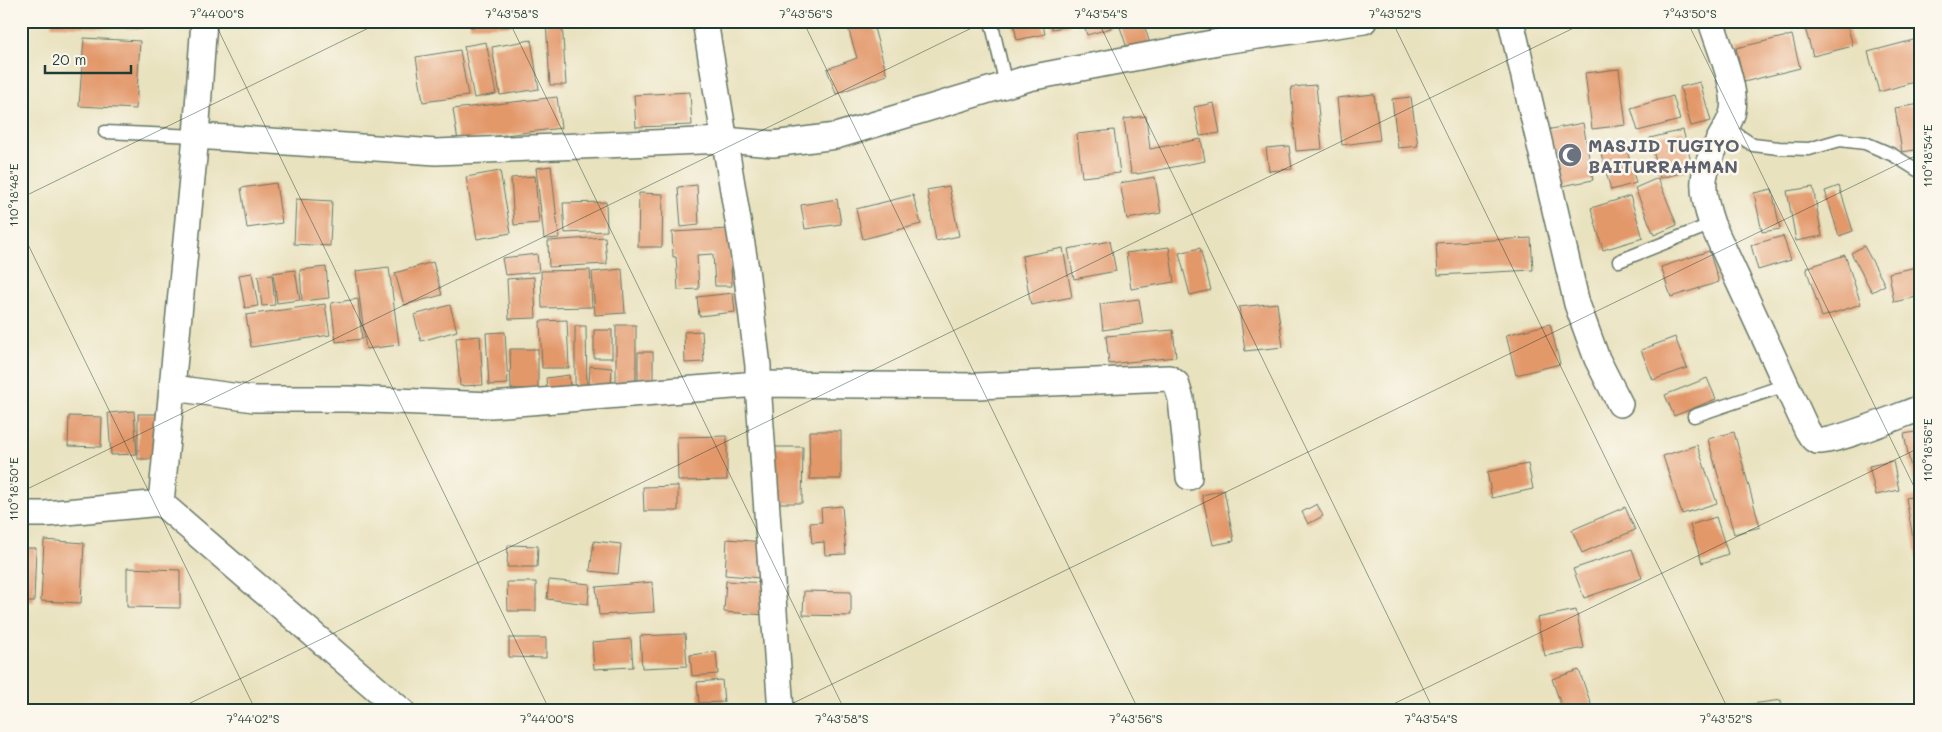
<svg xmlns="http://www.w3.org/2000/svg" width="1942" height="732" font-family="Mali,sans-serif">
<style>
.building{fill:#e3986a}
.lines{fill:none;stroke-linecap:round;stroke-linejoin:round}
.service-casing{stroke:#667765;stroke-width:15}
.minor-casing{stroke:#667765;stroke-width:28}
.service{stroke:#fff;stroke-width:12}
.minor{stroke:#fff;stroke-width:25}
.ticks{fill:none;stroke:#1f3d34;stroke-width:1;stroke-opacity:0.45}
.labels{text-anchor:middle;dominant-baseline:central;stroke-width:5;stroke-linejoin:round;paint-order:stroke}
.worship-label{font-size:18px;font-weight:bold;fill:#5b616d;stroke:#fbf7ec;text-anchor:start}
.neatline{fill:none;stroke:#1f3d34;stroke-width:2}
.ticks-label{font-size:12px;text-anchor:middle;fill:#1f3d34}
</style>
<rect width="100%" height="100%" fill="#fbf7ec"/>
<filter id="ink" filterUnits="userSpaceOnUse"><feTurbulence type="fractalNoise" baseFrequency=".02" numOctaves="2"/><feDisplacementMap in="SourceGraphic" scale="10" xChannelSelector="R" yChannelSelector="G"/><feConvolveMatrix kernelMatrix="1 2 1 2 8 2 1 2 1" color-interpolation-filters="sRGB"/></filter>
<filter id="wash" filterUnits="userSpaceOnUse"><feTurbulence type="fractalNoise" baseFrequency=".0096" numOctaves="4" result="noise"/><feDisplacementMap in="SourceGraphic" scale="20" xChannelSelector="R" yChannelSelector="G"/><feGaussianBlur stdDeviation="1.12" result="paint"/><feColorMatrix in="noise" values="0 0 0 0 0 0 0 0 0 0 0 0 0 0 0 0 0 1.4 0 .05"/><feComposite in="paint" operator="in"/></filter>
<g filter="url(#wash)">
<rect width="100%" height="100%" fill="#e9e2bf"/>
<g id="blocks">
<g class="building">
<polygon points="52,21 143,21 143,29 51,26"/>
<polygon points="470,21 511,21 511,26 470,27"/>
<polygon points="546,21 562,21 566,85 550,85"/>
<polygon points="846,21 872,21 887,75 836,94 827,69 857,58"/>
<polygon points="1013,21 1042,21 1045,34 1017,40"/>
<polygon points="1050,21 1069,21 1070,26 1052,29"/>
<polygon points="1083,21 1109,21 1111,28 1087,35"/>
<polygon points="1118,21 1143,21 1150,44 1128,51"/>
<polygon points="1803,21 1846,21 1853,46 1813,56"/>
<polygon points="1792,35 1800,68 1744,82 1736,48"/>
<polygon points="84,38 140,41 136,109 79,106"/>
<polygon points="1921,38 1921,80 1879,92 1868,52"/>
<polygon points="531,40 539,89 500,95 492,47"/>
<polygon points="486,42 496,94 474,98 464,46"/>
<polygon points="460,50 468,96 423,102 416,57"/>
<polygon points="1619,69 1626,125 1592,129 1585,73"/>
<polygon points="1700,82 1711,121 1691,126 1680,87"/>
<polygon points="1316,85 1322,149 1296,151 1291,87"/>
<polygon points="690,92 692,125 636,127 634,95"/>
<polygon points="1374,94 1380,140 1342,145 1337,98"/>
<polygon points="1673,96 1680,120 1638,131 1631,108"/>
<polygon points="557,97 561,128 458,141 453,109"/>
<polygon points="1411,97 1418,146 1398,148 1392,99"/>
<polygon points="1214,103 1220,133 1200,136 1194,107"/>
<polygon points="1921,104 1921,149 1902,152 1895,108"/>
<polygon points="1146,116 1150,149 1201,139 1205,161 1137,174 1137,173 1131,173 1124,119"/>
<polygon points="1583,123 1593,180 1557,187 1546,130"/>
<polygon points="1114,130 1120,173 1082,177 1077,134"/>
<polygon points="1683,130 1693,170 1660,178 1650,138"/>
<polygon points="1625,143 1636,183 1611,190 1600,150"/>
<polygon points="1289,146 1292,169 1269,171 1266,148"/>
<polygon points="551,166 559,238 544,239 536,168"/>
<polygon points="500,171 511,233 477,239 466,177"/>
<polygon points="535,176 539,223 514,225 511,178"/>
<polygon points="1155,177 1161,213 1127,219 1120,183"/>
<polygon points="1658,178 1677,225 1654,235 1635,188"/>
<polygon points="276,183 282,223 247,228 241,188"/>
<polygon points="697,185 699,225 681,227 678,187"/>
<polygon points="949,186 959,236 936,241 927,190"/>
<polygon points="1839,186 1853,231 1839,236 1825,191"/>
<polygon points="1813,187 1822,236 1796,241 1787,191"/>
<polygon points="1772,189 1780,229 1762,232 1754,193"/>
<polygon points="639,193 663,194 662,247 638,247"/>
<polygon points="913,195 921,224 863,239 856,209"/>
<polygon points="1630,196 1643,238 1603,250 1591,208"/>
<polygon points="296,199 332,201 330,246 294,244"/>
<polygon points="837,199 841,224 805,229 801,205"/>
<polygon points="606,202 607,231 565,233 563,203"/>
<polygon points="729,229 732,286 715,286 713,254 697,255 699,289 678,290 676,257 673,257 672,232"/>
<polygon points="1783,236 1791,260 1758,270 1751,245"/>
<polygon points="605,237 607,264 549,267 548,241"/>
<polygon points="1531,238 1533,270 1438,275 1436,243"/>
<polygon points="1110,241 1116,271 1074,279 1068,249"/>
<polygon points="1864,246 1885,285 1872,292 1851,253"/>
<polygon points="1169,247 1174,282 1131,289 1126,253"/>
<polygon points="1063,248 1072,297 1031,305 1022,256"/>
<polygon points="1200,248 1211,290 1190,295 1179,253"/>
<polygon points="1709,251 1719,282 1671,297 1661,267"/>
<polygon points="537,254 539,272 505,275 502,258"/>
<polygon points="1845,255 1861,304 1822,317 1806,268"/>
<polygon points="433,262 442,295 404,305 395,273"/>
<polygon points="1921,266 1921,296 1894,302 1889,273"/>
<polygon points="326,267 329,298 302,301 300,270"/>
<polygon points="389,267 399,345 366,349 356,271"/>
<polygon points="622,269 625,313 595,315 592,272"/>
<polygon points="295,270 300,300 277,303 273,273"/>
<polygon points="590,270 592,307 542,308 541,271"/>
<polygon points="252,273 258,306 245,308 239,275"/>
<polygon points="272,275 275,305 262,306 258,276"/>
<polygon points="534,277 536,318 509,319 507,279"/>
<polygon points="733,293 735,312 699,316 697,297"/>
<polygon points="358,299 362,339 336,342 331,303"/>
<polygon points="1139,299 1143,324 1103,330 1100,304"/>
<polygon points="1277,303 1283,347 1245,351 1239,307"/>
<polygon points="325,304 330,335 251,347 246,315"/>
<polygon points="450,305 457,331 421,341 414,315"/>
<polygon points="567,320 569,368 542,368 540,321"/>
<polygon points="1550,324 1560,364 1516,375 1506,335"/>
<polygon points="616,325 636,325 636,387 616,386"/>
<polygon points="575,326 586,326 587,387 575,387"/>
<rect x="594" y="330" width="18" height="28"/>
<polygon points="1173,330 1176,357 1109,364 1106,336"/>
<polygon points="702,331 704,362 685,363 684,332"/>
<polygon points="505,332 508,384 489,385 486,333"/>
<polygon points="480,336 483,385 460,386 456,338"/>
<polygon points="1675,337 1687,368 1653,380 1641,350"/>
<polygon points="510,349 538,349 538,389 511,389"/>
<rect x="638" y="352" width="15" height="31"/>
<polygon points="590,366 612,368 611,386 589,384"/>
<polygon points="569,375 570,387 547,390 546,378"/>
<polygon points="1707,378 1716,399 1674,416 1665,395"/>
<polygon points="134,411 137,454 111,455 108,413"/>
<rect x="138" y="414" width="22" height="45"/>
<polygon points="69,416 102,417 101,447 68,446"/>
<polygon points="809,431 841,431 841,479 810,479"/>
<polygon points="1921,431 1921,486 1915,488 1904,434"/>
<polygon points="1734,432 1760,527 1734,534 1708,439"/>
<polygon points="727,436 727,480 678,481 677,437"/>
<polygon points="1697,445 1717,503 1682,514 1663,456"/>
<polygon points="773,447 803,447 802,503 773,503"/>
<polygon points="1893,461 1899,490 1876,495 1869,466"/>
<polygon points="1528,464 1533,489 1492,498 1487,472"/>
<polygon points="678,486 678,511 644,511 643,487"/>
<polygon points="1224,490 1234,541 1213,545 1202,495"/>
<polygon points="1921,495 1921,572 1919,573 1906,498"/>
<polygon points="1317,504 1323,516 1308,524 1302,512"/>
<polygon points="842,506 846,554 825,555 824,542 812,543 810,523 822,522 821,508"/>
<polygon points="1625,507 1635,530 1582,553 1572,530"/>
<polygon points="1716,517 1728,554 1702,563 1690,525"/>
<polygon points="727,539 763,542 761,578 725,575"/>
<polygon points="44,540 84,543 81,603 41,601"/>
<polygon points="594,541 621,544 618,574 590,571"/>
<polygon points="508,545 538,546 537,567 507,567"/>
<polygon points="21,548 36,548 34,602 21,602"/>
<polygon points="1632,549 1642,578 1584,598 1573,569"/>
<polygon points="127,568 180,570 180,608 127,607"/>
<polygon points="549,580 590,584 588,604 547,599"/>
<polygon points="726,581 768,583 766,615 724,612"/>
<polygon points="507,582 536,582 536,611 508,611"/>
<polygon points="652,582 654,612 599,615 596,587"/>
<polygon points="804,591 851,592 851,616 803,615"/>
<polygon points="1576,610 1584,648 1545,656 1537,618"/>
<polygon points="685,634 687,666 642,668 640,636"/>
<polygon points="509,638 546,638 546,658 509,657"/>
<polygon points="631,639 633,667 594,669 592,642"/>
<polygon points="716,652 718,674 692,676 690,655"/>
<polygon points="1579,670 1593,710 1563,711 1552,679"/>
<polygon points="722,680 724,702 699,703 697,682"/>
<polygon points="1781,700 1782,711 1746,711 1745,705"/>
<polygon points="1921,707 1921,711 1890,711 1890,709"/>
</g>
</g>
</g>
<g filter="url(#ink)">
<use href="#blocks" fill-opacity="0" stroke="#667765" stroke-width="1"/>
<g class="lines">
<g class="service-casing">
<g id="service">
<polyline points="991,21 1006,85"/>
<polyline points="1726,127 1753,145 1779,148 1809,149 1840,140 1865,143 1893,155 1917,170"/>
<polyline points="105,132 196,136"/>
<polyline points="1619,261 1712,224"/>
<polyline points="1694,416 1786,385"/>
</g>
</g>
<g class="minor-casing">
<g id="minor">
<polyline points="1511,21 1577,304 1597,359 1620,404"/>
<path d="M 1711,21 C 1718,44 1737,88 1733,110 C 1732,119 1725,129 1720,138 C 1701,173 1699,186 1712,224 L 1807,430 C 1810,434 1812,440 1817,441 C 1834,443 1901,415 1921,408"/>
<polyline points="196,136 436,152 724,140 773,144 836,136 1029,78 1223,41 1364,21"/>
<polyline points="173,388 254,399 349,399 491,405 758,384 758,366 746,269 705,21"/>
<polyline points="161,503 402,711"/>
<polyline points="21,514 45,514 161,503 196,136 204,21"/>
<polyline points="781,711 758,384 977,386 1169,378 1176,383 1181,399 1189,477"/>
</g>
</g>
<use href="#service" class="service"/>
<use href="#minor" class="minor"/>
</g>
</g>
<path class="ticks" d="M 214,21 L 550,711M 509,21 L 845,711M 803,21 L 1139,711M 1098,21 L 1434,711M 1392,21 L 1729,711M 1687,21 L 1921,501M 21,198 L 383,21M 21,230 L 256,711M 21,492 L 986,21M 174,711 L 1588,21M 777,711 L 1921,153M 1379,711 L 1921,447"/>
<defs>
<g id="mosque-disc" transform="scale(1.25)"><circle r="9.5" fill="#6b7280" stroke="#fbf7ec"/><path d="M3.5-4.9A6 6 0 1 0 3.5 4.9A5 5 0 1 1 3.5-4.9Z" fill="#fff"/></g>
</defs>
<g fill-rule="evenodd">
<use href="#mosque-disc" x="1570" y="155"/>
</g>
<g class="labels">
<g class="worship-label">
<text x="1588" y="145">MASJID TUGIYO<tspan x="1588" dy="21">BAITURRAHMAN</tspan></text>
</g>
</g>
<rect width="1942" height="732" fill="none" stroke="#fbf7ec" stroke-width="55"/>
<path d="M45 65v8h86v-8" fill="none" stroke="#1f3d34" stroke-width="2.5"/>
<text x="52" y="65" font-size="15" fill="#1f3d34" stroke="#fbf7ec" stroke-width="4" paint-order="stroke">20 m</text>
<rect x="28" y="28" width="1886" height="676" class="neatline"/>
<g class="ticks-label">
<text x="217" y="18">7°44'00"S</text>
<text x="512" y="18">7°43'58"S</text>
<text x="806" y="18">7°43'56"S</text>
<text x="1101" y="18">7°43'54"S</text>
<text x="1395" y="18">7°43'52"S</text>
<text x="1690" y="18">7°43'50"S</text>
<text transform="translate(1928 156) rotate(-90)" y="4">110°18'54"E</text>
<text transform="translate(14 195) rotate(-90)" y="4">110°18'48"E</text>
<text transform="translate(1928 450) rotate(-90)" y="4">110°18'56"E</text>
<text transform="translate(14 489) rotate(-90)" y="4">110°18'50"E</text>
<text x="253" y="723">7°44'02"S</text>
<text x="547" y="723">7°44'00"S</text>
<text x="842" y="723">7°43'58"S</text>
<text x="1136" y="723">7°43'56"S</text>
<text x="1431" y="723">7°43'54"S</text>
<text x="1726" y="723">7°43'52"S</text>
</g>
</svg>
